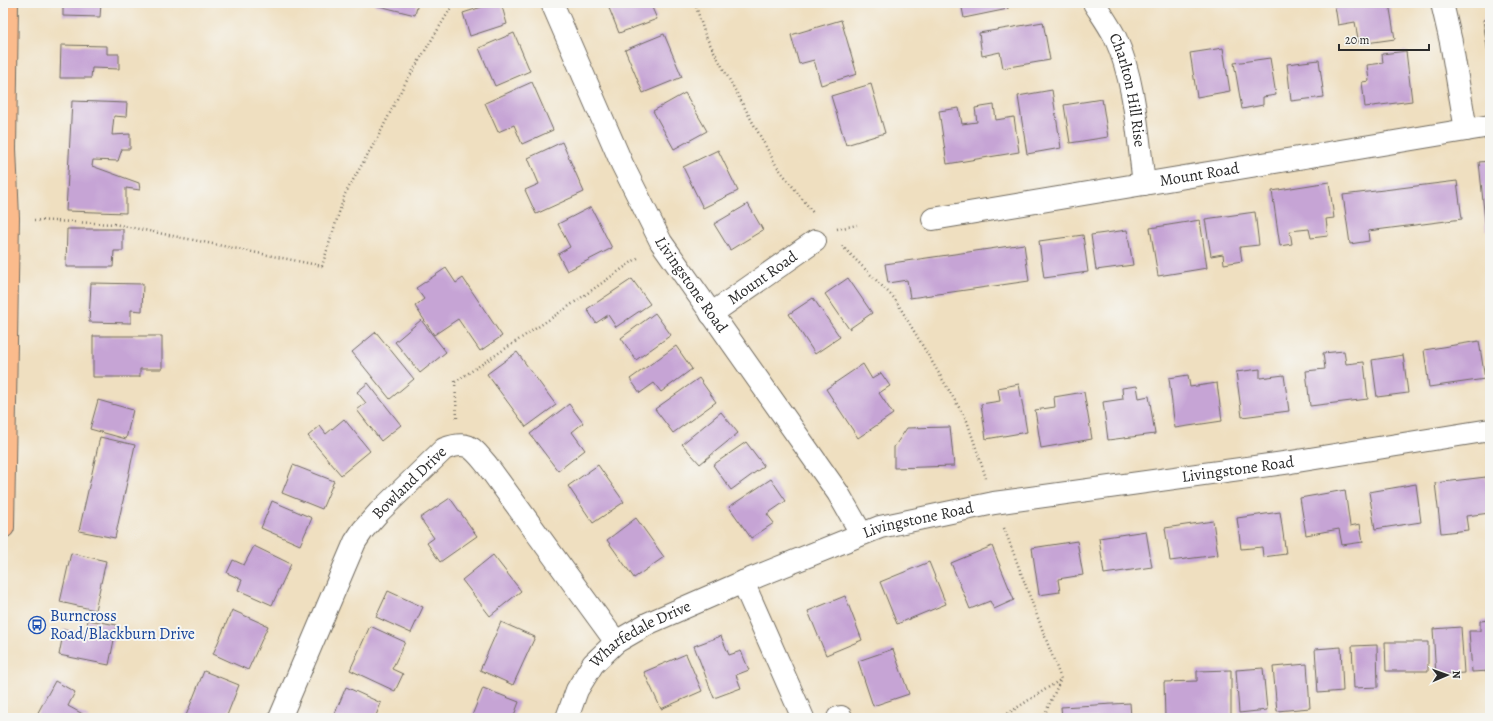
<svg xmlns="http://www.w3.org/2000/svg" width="1493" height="721" font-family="Alegreya,serif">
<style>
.building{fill:#c6a4d5}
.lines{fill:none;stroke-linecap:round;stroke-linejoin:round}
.minor-casing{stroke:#706a5f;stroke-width:24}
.major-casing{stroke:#706a5f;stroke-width:24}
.path{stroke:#706a5f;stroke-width:2.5;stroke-dasharray:1 3;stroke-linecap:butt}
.minor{stroke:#fff;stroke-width:22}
.major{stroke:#fbbb8c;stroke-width:22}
.labels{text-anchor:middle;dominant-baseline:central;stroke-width:4;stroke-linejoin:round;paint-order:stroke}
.street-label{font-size:16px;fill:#2b2b2b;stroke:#f6f6f2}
.transit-label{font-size:16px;fill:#164399;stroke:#f6f6f2;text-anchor:start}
</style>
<rect width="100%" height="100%" fill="#f6f6f2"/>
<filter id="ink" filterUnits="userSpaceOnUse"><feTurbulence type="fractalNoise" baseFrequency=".025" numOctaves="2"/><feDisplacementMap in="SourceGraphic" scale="8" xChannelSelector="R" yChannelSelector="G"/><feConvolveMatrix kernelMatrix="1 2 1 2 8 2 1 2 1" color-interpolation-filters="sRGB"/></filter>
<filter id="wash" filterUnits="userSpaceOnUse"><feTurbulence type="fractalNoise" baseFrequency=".012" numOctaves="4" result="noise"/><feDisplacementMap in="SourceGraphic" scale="16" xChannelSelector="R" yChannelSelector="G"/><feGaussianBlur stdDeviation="0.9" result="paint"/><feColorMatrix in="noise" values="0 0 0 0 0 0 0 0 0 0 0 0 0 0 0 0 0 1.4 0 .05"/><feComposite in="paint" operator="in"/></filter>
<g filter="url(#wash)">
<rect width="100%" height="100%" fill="#efdfc0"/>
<g id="blocks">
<g class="building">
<polygon points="63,3 101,3 100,17 63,16"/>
<polygon points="375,3 418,3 415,15 375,5"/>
<polygon points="494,3 501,3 507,24 470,36 463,13"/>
<polygon points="607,3 650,3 657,19 619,33"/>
<polygon points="961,3 1007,3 1008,9 964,18"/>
<polygon points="1357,3 1389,3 1395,39 1359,44 1355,22 1338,25 1335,6"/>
<polygon points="1490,19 1490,60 1489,61 1483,20"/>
<polygon points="841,20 857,74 821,85 814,60 799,64 791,35"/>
<polygon points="1043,22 1050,60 1003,68 1000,52 982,56 979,33"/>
<polygon points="514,33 530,71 495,86 479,48"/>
<polygon points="664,34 682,77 643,93 625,50"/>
<polygon points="61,45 107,46 107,54 119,54 119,69 92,68 91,78 60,78"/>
<polygon points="1223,48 1230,91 1197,97 1190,53"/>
<polygon points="1406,51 1412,101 1365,107 1362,82 1369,81 1367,65 1383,63 1382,54"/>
<polygon points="1270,58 1276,95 1263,97 1263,105 1242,109 1234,63"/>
<polygon points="1319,60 1324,97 1291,101 1287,64"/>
<polygon points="532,82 553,130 522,144 514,125 498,132 485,103"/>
<polygon points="871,84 885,133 846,145 831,96"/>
<polygon points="1052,90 1061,148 1027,154 1018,96"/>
<polygon points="685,93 707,131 674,149 653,111"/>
<polygon points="1102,99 1108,137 1070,143 1064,105"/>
<polygon points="72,101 127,103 126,117 114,116 112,135 130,134 130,149 122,149 118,161 93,160 92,166 139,183 140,190 126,188 126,213 66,211"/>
<polygon points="994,105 996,120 1014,117 1019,152 947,164 939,111 959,108 962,124 977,122 975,108"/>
<polygon points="562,142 584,192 536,214 525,190 539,184 528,158"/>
<polygon points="718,150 738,191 703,208 683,167"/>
<polygon points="1490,161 1490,230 1486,231 1479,162"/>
<polygon points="1457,181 1462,219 1368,231 1369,241 1350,244 1343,195"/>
<polygon points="1329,182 1334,218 1326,219 1328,236 1311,238 1309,229 1290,231 1292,244 1280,246 1272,191"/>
<polygon points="748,204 763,230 730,250 714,224"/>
<polygon points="591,207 612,248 567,271 558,254 570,247 558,224"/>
<polygon points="1255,212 1259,245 1240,247 1242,261 1224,264 1223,254 1211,256 1205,219"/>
<polygon points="1200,220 1207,268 1158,276 1150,228"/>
<polygon points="67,229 123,229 123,251 114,251 113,267 66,267"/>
<polygon points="1127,230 1133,265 1096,270 1091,235"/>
<polygon points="1083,235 1088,272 1044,278 1039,241"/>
<polygon points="1024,244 1029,281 910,298 907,280 888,283 885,264"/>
<polygon points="446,268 456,283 463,278 502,336 480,351 458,319 434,335 415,306 424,299 416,288"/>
<polygon points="848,278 872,313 849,329 825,294"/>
<polygon points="632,279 650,304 616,327 608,315 596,323 587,309"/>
<polygon points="91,283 143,284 142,311 131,310 131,323 89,322"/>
<polygon points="813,298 840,337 815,354 789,314"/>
<polygon points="655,313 671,335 636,360 621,338"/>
<polygon points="421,320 446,352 420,373 395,342"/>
<polygon points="376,332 414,379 390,399 352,352"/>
<polygon points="93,336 162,336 162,369 140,369 140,377 93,377"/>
<polygon points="1479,341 1485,379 1429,387 1424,350"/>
<polygon points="676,346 692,369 661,392 654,383 640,393 630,379"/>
<polygon points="1344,351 1346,364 1364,362 1368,399 1310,406 1306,371 1325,369 1323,353"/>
<polygon points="517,352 556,405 526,427 487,374"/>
<polygon points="1403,355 1408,393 1377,397 1372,360"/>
<polygon points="863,364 872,379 881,373 890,386 879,393 893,414 858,438 826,389"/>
<polygon points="1260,369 1260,378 1284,375 1289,411 1242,417 1236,372"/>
<polygon points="1188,375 1190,387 1217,383 1222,421 1175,428 1169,378"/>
<polygon points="699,378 716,402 673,433 655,409"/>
<polygon points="368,383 401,425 381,441 357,410 366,403 357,392"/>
<polygon points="1019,384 1027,432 986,439 981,404 1000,401 998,388"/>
<polygon points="1137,386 1139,398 1149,396 1155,434 1108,440 1103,402 1123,399 1122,388"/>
<polygon points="1084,392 1092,439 1041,448 1035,410 1055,407 1054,397"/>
<polygon points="98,400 133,410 126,439 90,429"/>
<polygon points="569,404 583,423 572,432 585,450 558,471 530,434"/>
<polygon points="721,412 738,433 700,464 682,444"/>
<polygon points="344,419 370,451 341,475 308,436 320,426 326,434"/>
<polygon points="950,427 954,466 894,468 894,447 907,428"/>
<polygon points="100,437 135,445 115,538 79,531"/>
<polygon points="746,442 764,466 731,490 713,465"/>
<polygon points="293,465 334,481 322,509 282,493"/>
<polygon points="598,465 624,502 593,523 568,486"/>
<polygon points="1486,477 1490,513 1466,516 1468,530 1441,533 1435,483"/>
<polygon points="771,479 786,501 767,514 774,523 751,538 729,507"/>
<polygon points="1416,484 1421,522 1375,529 1369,492"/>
<polygon points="1345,490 1350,526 1360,524 1363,542 1342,545 1339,529 1306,535 1300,498"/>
<polygon points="450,498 477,536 440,562 427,543 434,538 420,518"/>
<polygon points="272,501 312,518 300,545 261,528"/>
<polygon points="1280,512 1286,554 1263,557 1262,547 1241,549 1237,518"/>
<polygon points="636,518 664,557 634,578 607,540"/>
<polygon points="1213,521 1218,555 1170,561 1165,528"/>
<polygon points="1146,531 1152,567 1104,574 1099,538"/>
<polygon points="1077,541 1083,575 1058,579 1060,592 1039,595 1032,548"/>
<polygon points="254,546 291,564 272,605 238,590 242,580 227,573 233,560 244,565"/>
<polygon points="992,546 1014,600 994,609 990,601 970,609 951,563"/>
<polygon points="71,553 106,561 95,610 60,602"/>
<polygon points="493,555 521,591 490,616 462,580"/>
<polygon points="929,562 946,604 897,624 880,582"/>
<polygon points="388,591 423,607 411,633 376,617"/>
<polygon points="845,596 862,640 826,655 808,611"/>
<polygon points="232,610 268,626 248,670 213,654"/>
<polygon points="88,620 117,625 109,665 59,655 64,629 86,633"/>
<polygon points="1490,620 1490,671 1472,672 1469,631 1480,631 1480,621"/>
<polygon points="501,622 535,637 513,685 480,670"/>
<polygon points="370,626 405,642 392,669 403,674 395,691 350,670"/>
<polygon points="1461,627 1464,673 1436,675 1433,629"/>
<polygon points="721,636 729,655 741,651 749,670 736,675 741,688 714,698 694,646"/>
<polygon points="1385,642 1428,642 1428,671 1386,671"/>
<polygon points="1377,645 1378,687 1354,688 1352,646"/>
<polygon points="1341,647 1343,691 1318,693 1315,649"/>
<polygon points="893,649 909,694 873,706 858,661"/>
<polygon points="686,654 702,691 661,709 644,672"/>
<polygon points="1307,664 1310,708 1277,711 1273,667"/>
<polygon points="1263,668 1267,710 1239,713 1236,670"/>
<polygon points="1231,670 1231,718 1165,718 1164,682 1197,681 1197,671"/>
<polygon points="204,671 239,685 226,718 185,718"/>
<polygon points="55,681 75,692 68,706 90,718 35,718"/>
<polygon points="346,687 381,703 375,718 333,718"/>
<polygon points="483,688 519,702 513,718 471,718"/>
<polygon points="1130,703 1131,718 1062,718 1061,707"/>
</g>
</g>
</g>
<g filter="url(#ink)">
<use href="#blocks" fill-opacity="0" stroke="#706a5f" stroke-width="1"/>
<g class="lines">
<g class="minor-casing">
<g id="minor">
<path id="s1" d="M 552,3 L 622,164 L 661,242 L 838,493 L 861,533"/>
<path id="s2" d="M 1094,3 C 1101,14 1109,25 1115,37 C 1135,80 1138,137 1144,184"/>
<polyline points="1442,3 1451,42 1466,130"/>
<path id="s3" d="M 933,219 L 1490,126"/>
<path id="s4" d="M 711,314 L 815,241"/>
<polyline points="743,582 803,718"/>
<path id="s5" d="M 280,718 L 355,542 L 363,530 L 379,512 L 444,449 C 468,440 472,447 487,465 L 616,642"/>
<path id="s6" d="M 567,718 L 577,690 L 593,664 L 616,642 L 649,623 L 743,582 L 880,527 L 994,503 L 1291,462 L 1490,430"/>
<polyline points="838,718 841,717"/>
</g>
</g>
<g class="major-casing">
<polyline id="major" points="3,527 8,218 5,149 7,3"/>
</g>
<g class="path">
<polyline points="695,3 705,35 776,165 814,214"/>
<polyline points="34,220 114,224 322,266 345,194 379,135 403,87 454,3"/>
<polyline points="837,229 857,225"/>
<polyline points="842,246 895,299 967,421 986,478"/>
<polyline points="457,418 455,382 565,309 639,257"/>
<polyline points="1004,528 1061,679 1043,718"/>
<polyline points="1001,718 1060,680"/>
</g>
<use href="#minor" class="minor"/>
<use href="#major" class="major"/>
</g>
</g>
<defs>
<g id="bus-ring" transform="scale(0.9)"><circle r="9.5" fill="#f6f6f2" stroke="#1a4fb4" stroke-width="1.5"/><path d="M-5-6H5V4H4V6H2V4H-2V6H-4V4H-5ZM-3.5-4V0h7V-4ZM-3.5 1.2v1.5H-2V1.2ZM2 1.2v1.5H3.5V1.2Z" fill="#1a4fb4"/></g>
</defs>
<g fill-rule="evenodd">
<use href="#bus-ring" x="37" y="625"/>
</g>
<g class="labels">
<g class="street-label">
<text stroke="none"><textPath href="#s2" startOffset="95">Charlton Hill Rise</textPath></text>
<text stroke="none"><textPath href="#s3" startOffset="270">Mount Road</textPath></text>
<text stroke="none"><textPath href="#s4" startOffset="63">Mount Road</textPath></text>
<text stroke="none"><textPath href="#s1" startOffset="315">Livingstone Road</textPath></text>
<text stroke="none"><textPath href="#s6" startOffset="743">Livingstone Road</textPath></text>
<text stroke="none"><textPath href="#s5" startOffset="272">Bowland Drive</textPath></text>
<text stroke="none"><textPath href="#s6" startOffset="419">Livingstone Road</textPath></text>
<text stroke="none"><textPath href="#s6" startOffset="117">Wharfedale Drive</textPath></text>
</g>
<g class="transit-label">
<text x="50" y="616">Burncross<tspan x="50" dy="18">Road/Blackburn Drive</tspan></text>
</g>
</g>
<rect width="1493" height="721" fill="none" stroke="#f6f6f2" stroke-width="16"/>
<g transform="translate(1447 675) rotate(88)" stroke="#f6f6f2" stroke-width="3" paint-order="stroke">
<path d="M0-3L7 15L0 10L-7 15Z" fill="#2b2b2b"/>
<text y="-6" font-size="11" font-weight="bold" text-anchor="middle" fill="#2b2b2b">N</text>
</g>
<path d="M1339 44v6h90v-6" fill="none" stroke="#2b2b2b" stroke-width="2"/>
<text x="1345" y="44" font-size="12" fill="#2b2b2b" stroke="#f6f6f2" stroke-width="3" paint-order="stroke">20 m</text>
</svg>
